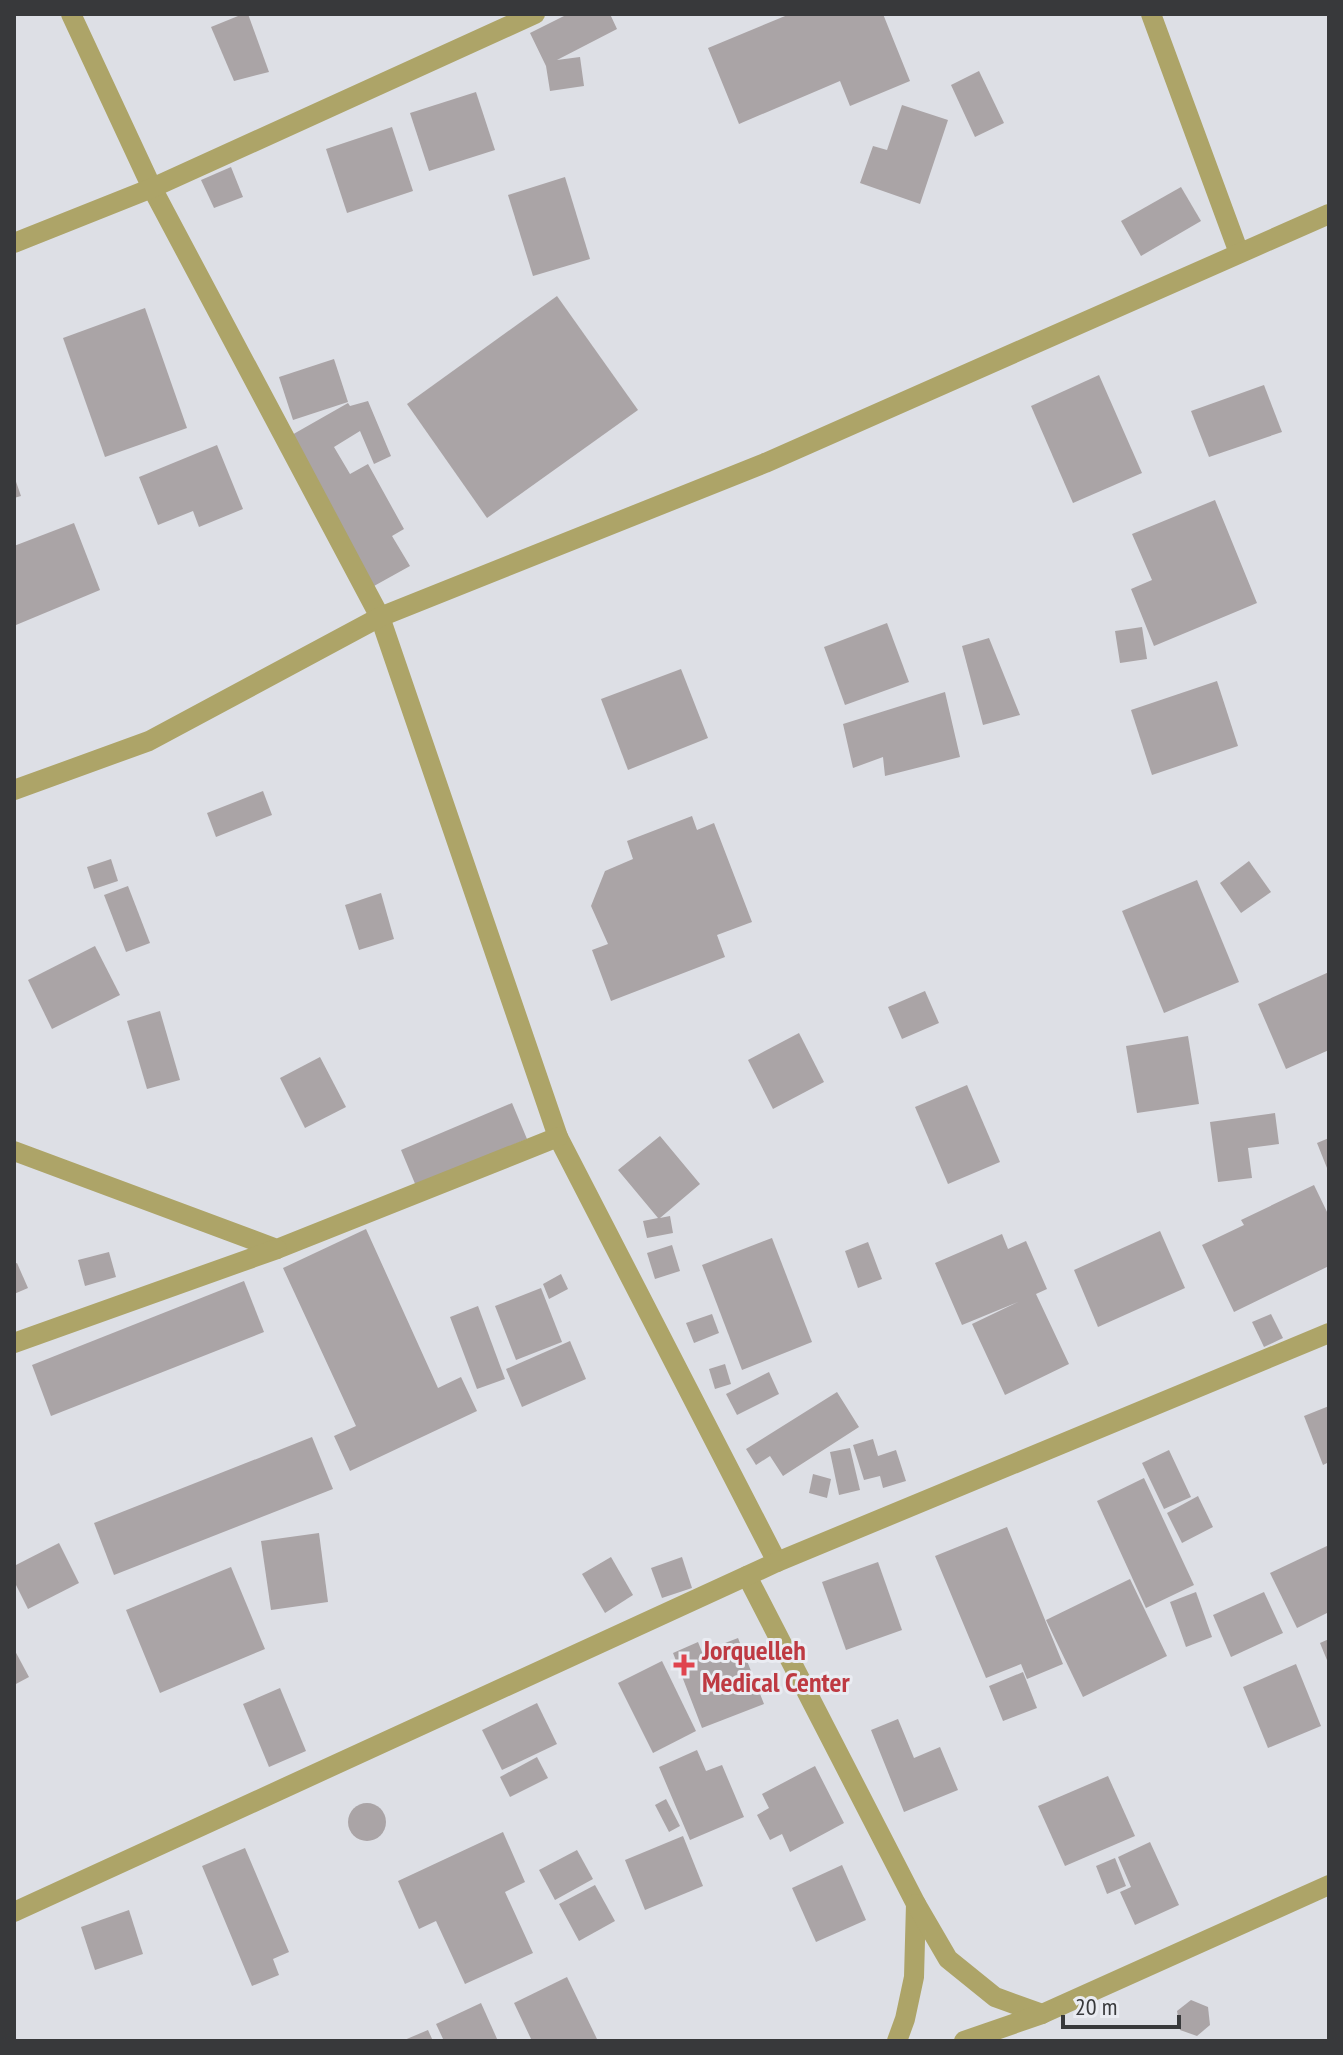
<svg xmlns="http://www.w3.org/2000/svg" width="1343" height="2055" font-family="'PT Sans Narrow',sans-serif">
<style>
.building{fill:#aaa4a6}
.lines{fill:none;stroke-linecap:round;stroke-linejoin:round}
.minor{stroke:#ada468;stroke-width:20}
.health-dot{fill:#e0444e;stroke:#eaecf2;stroke-width:3}
.labels{text-anchor:middle;dominant-baseline:central;stroke-width:6;stroke-linejoin:round;paint-order:stroke}
.health-label{font-size:28px;font-weight:bold;fill:#be3a42;stroke:#eaecf2;text-anchor:start}
</style>
<rect width="100%" height="100%" fill="#dddfe5"/>
<g class="building">
<polygon points="243,14 248,14 269,72 234,81 211,27"/>
<polygon points="568,14 610,14 617,29 557,60 580,57 584,86 550,91 546,66 530,33"/>
<polygon points="790,14 883,14 910,81 850,106 840,81 739,124 708,48"/>
<polygon points="979,71 1004,123 975,137 951,85"/>
<polygon points="476,92 495,150 429,171 410,113"/>
<polygon points="902,105 948,120 920,204 860,183 873,146 887,150"/>
<polygon points="392,127 413,191 347,213 326,149"/>
<polygon points="231,167 243,197 214,208 201,180"/>
<polygon points="565,177 590,259 533,276 508,195"/>
<polygon points="1181,187 1201,221 1141,256 1121,221"/>
<polygon points="557,296 638,410 487,518 407,404"/>
<polygon points="145,308 187,428 105,457 63,338"/>
<polygon points="334,359 348,402 293,420 279,377"/>
<polygon points="1099,375 1142,473 1073,503 1031,406"/>
<polygon points="1264,385 1282,432 1209,457 1191,411"/>
<polygon points="368,401 391,456 374,464 360,431 334,447 350,474 368,464 404,529 392,536 410,566 374,586 290,436 348,403 350,406"/>
<polygon points="217,445 243,509 199,527 193,511 158,525 139,477"/>
<polygon points="14,476 21,496 14,498"/>
<polygon points="1215,500 1257,603 1154,646 1131,589 1152,580 1132,534"/>
<polygon points="74,523 100,590 16,625 14,618 14,546"/>
<polygon points="887,623 909,682 845,705 824,647"/>
<polygon points="1142,627 1147,659 1120,663 1115,631"/>
<polygon points="989,638 1020,715 983,725 962,646"/>
<polygon points="681,669 708,738 628,770 601,699"/>
<polygon points="1217,681 1238,746 1152,775 1131,710"/>
<polygon points="945,692 960,757 885,776 883,757 853,768 843,724"/>
<polygon points="263,791 272,815 216,837 207,813"/>
<polygon points="692,816 697,830 714,823 752,922 717,935 725,957 611,1001 592,950 608,944 591,906 605,871 633,859 627,841"/>
<polygon points="111,859 118,881 94,889 87,867"/>
<polygon points="1249,861 1271,892 1241,913 1220,883"/>
<polygon points="1197,880 1239,982 1164,1013 1122,911"/>
<polygon points="128,886 150,943 126,952 104,895"/>
<polygon points="381,893 394,939 359,950 345,905"/>
<polygon points="95,946 120,995 52,1029 28,980"/>
<polygon points="1329,972 1329,1050 1286,1069 1258,1004"/>
<polygon points="925,991 939,1023 902,1039 888,1007"/>
<polygon points="160,1011 180,1080 147,1089 127,1021"/>
<polygon points="799,1033 824,1082 773,1109 748,1060"/>
<polygon points="1188,1036 1199,1104 1137,1113 1126,1046"/>
<polygon points="320,1057 346,1107 305,1128 280,1078"/>
<polygon points="967,1085 1000,1162 948,1184 915,1107"/>
<polygon points="512,1103 527,1139 416,1186 401,1150"/>
<polygon points="1275,1113 1279,1144 1248,1148 1252,1178 1218,1182 1210,1122"/>
<polygon points="660,1136 700,1184 660,1218 670,1216 673,1233 647,1238 643,1221 658,1218 618,1170"/>
<polygon points="1329,1138 1329,1173 1317,1143"/>
<polygon points="1314,1185 1329,1216 1329,1266 1234,1312 1202,1245 1244,1225 1241,1220"/>
<polygon points="366,1229 438,1388 461,1377 477,1411 350,1471 334,1436 356,1426 283,1268"/>
<polygon points="1160,1231 1185,1288 1098,1327 1074,1270"/>
<polygon points="1002,1234 1008,1249 1026,1241 1047,1289 1036,1294 1069,1364 1005,1395 972,1324 1018,1302 962,1325 935,1263"/>
<polygon points="772,1238 812,1342 742,1370 702,1265"/>
<polygon points="868,1242 882,1279 858,1288 845,1251"/>
<polygon points="672,1245 680,1271 655,1279 647,1253"/>
<polygon points="109,1252 116,1277 85,1286 78,1260"/>
<polygon points="17,1263 28,1288 14,1294 14,1264"/>
<polygon points="561,1274 568,1289 549,1299 543,1284"/>
<polygon points="244,1281 264,1332 51,1416 32,1365"/>
<polygon points="541,1288 562,1342 516,1360 495,1306"/>
<polygon points="478,1306 505,1379 477,1389 450,1317"/>
<polygon points="712,1314 719,1333 694,1343 686,1323"/>
<polygon points="1271,1314 1283,1338 1264,1347 1252,1322"/>
<polygon points="570,1341 586,1379 522,1407 506,1369"/>
<polygon points="725,1364 731,1384 715,1389 709,1369"/>
<polygon points="769,1372 779,1394 737,1415 726,1394"/>
<polygon points="837,1392 859,1427 783,1476 770,1456 756,1465 746,1449"/>
<polygon points="1329,1406 1329,1462 1323,1465 1304,1416"/>
<polygon points="312,1437 333,1489 114,1575 94,1523"/>
<polygon points="873,1439 878,1456 896,1450 906,1481 883,1488 880,1476 864,1480 853,1445"/>
<polygon points="850,1448 860,1490 839,1495 830,1452"/>
<polygon points="1169,1450 1191,1497 1164,1509 1142,1463"/>
<polygon points="813,1474 831,1479 827,1498 809,1493"/>
<polygon points="1144,1478 1194,1585 1146,1608 1097,1501"/>
<polygon points="1198,1496 1213,1527 1182,1543 1167,1513"/>
<polygon points="1007,1527 1063,1664 1027,1679 1021,1664 986,1678 935,1556"/>
<polygon points="319,1533 328,1602 271,1610 261,1541"/>
<polygon points="59,1543 79,1583 28,1609 14,1581 14,1566"/>
<polygon points="1329,1545 1329,1612 1297,1628 1270,1573"/>
<polygon points="611,1557 633,1595 605,1613 582,1574"/>
<polygon points="682,1557 692,1588 662,1598 651,1568"/>
<polygon points="878,1562 902,1630 846,1650 822,1582"/>
<polygon points="231,1567 265,1649 160,1693 126,1610"/>
<polygon points="1130,1579 1167,1656 1083,1697 1046,1620"/>
<polygon points="1196,1592 1212,1637 1186,1647 1170,1602"/>
<polygon points="1264,1592 1283,1633 1231,1657 1213,1615"/>
<polygon points="738,1638 764,1704 702,1728 673,1653 698,1642 702,1652"/>
<polygon points="1329,1639 1329,1665 1320,1643"/>
<polygon points="14,1649 29,1677 14,1685"/>
<polygon points="662,1661 696,1731 653,1753 618,1683"/>
<polygon points="1296,1664 1321,1726 1268,1748 1243,1687"/>
<polygon points="1023,1672 1037,1708 1003,1721 989,1686"/>
<polygon points="280,1688 306,1751 269,1767 243,1704"/>
<polygon points="537,1703 557,1744 502,1770 482,1730"/>
<polygon points="898,1719 914,1758 940,1747 958,1790 904,1812 871,1730"/>
<polygon points="697,1750 706,1771 722,1765 744,1817 690,1840 659,1767"/>
<polygon points="537,1757 548,1778 510,1797 500,1777"/>
<polygon points="815,1766 844,1823 790,1852 782,1834 770,1840 757,1815 769,1808 762,1794"/>
<polygon points="1108,1776 1135,1836 1065,1866 1038,1806"/>
<polygon points="666,1799 680,1826 669,1832 655,1805"/>
<circle cx="367" cy="1822" r="19"/>
<polygon points="503,1832 525,1882 505,1892 533,1953 465,1984 436,1921 419,1929 398,1881"/>
<polygon points="683,1836 703,1886 645,1910 625,1860"/>
<polygon points="1150,1842 1179,1905 1135,1925 1120,1892 1131,1887 1118,1857"/>
<polygon points="245,1848 289,1952 273,1959 279,1975 252,1986 202,1866"/>
<polygon points="577,1850 593,1879 555,1900 539,1870"/>
<polygon points="1115,1858 1126,1886 1107,1894 1096,1866"/>
<polygon points="842,1865 866,1920 816,1942 792,1888"/>
<polygon points="595,1885 615,1921 579,1941 559,1904"/>
<polygon points="129,1910 143,1954 95,1970 81,1927"/>
<polygon points="567,1977 597,2039 593,2041 532,2041 514,2003"/>
<polygon points="1191,2000 1208,2007 1210,2025 1197,2036 1180,2030 1177,2011"/>
<polygon points="481,2003 498,2041 444,2041 436,2024"/>
<polygon points="428,2030 433,2041 402,2041"/>
</g>
<g class="lines">
<g class="minor">
<polyline points="71,14 152,188 380,617 558,1137 777,1562"/>
<polyline points="1151,14 1239,253"/>
<polyline points="14,243 152,188 535,14"/>
<polyline points="14,790 149,741 380,617 765,463 1329,214"/>
<polyline points="14,1151 277,1249 558,1137"/>
<polyline points="14,1343 277,1249"/>
<polyline points="747,1576 916,1904 914,1977 905,2019 897,2041"/>
<polyline points="916,1904 948,1959 995,1997 1042,2014"/>
<polyline points="14,1912 777,1562 1329,1333"/>
<polyline points="964,2041 1042,2014 1329,1885"/>
</g>
</g>
<path class="health-dot" d="M680 1653h8v8h8v8h-8v8h-8v-8h-8v-8h8z"/>
<g class="labels">
<g class="health-label">
<text x="702" y="1649">Jorquelleh<tspan x="702" dy="32">Medical Center</tspan></text>
</g>
</g>
<rect width="1343" height="2055" fill="none" stroke="#38393b" stroke-width="32"/>
<path d="M1063 2015v12h116v-12" fill="none" stroke="#38393b" stroke-width="4"/>
<text x="1075" y="2015" font-size="24" fill="#38393b" stroke="#eaecf2" stroke-width="6" paint-order="stroke">20 m</text>
</svg>
